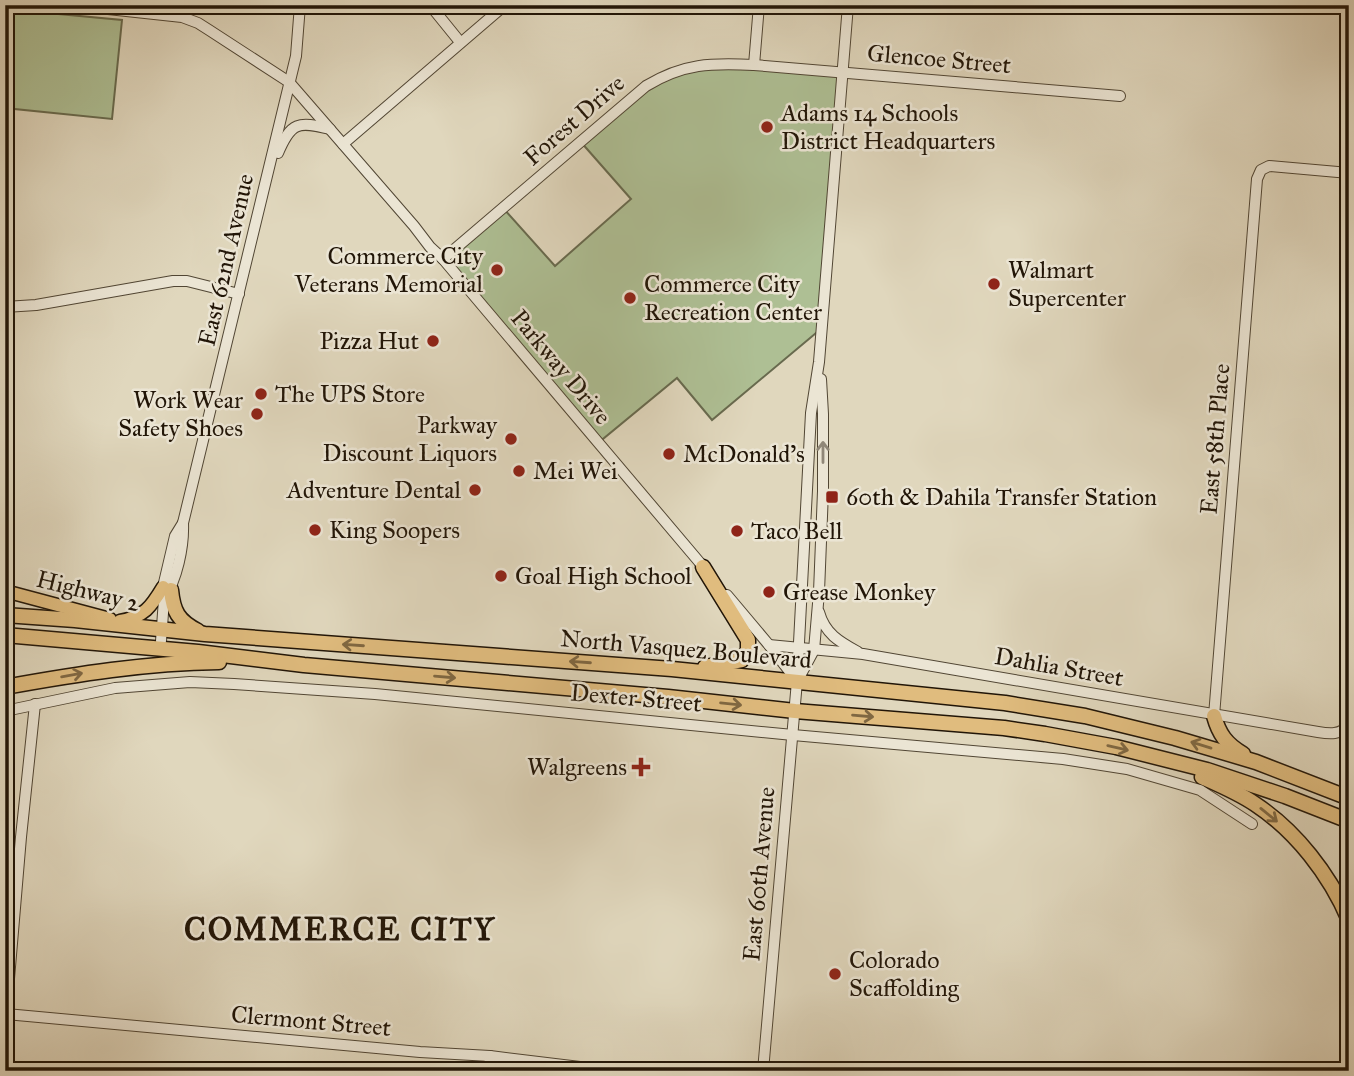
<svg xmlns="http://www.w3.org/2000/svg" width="1354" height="1076" font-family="'IM FELL Great Primer',serif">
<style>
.green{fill:#aebf94;stroke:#686a4e;stroke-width:2}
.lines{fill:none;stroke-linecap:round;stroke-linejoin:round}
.minor-casing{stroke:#514634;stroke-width:12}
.major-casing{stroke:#211507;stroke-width:15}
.highway-casing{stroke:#211507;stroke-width:17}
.minor{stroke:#ebe5d4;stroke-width:10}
.major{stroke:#e0bc7e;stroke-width:12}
.highway{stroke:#e0bc7e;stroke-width:14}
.oneway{stroke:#908778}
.oneway2{stroke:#806842}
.poi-dot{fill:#8f2418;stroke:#ebe5d4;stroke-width:2.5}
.labels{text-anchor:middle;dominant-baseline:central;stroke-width:5;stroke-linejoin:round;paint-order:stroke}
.street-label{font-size:24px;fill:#211507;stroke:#ebe5d4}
.poi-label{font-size:24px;fill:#211507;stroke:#ebe5d4;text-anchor:start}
.district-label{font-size:32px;font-weight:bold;letter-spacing:2px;fill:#211507;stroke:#ebe5d4}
</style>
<rect width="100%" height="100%" fill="#e0d7bd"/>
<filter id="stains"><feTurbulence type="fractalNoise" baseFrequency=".00286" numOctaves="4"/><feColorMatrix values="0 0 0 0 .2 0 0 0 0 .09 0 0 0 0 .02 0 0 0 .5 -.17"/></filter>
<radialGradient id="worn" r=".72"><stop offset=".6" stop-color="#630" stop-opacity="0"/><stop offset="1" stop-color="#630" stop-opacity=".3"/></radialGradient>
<g class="green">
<polygon points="5,9 122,20 112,119 5,108"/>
<polygon points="692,67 843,72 822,328 712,420 677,378 598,443 443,259 503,208 555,266 631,199 580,141 646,86"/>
</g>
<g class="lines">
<g class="minor-casing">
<g id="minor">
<polyline points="71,5 182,17 198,23 209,30 289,82 414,226 430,247 443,259 706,570"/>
<polyline points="430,5 460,42"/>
<polyline points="754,65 759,5"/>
<polyline points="343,144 505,5"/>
<path d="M 278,153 C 291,122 298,121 330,129"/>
<path d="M 443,259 L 646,86 C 684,63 711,63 754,65 L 1120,96"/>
<polyline points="5,307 36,305 173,281 187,281 239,294"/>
<polyline points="727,595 769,645 797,681"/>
<path d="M 164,599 C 177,579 184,547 183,523 L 296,56 L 300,5"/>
<path d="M 819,612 C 825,634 840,642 858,652"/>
<polyline points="161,641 164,599 163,587 175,536 183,523"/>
<path d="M 769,645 L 863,654 L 1318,732 C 1330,734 1340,735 1349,725"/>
<polyline points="799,678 814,650 819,592 823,491 823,414 821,379"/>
<polyline points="35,704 21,837 6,1014 420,1052 490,1056 613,1071"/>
<polyline points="5,711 115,688 190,682 234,684 375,694 793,735 1063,759 1127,769 1200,790 1252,824"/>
<polyline points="1214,716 1257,179 1261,170 1269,166 1349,173"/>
<polyline points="489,1071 490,1056"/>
<polyline points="763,1071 797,681 811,413 819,362 848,5"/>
</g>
</g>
<g class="major-casing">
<g id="major">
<polyline points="5,591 110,619"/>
<path d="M 120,621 C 144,617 151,607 163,587"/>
</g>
</g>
<g class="highway-casing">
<g id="highway">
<polyline points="703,567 748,640 748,650 742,660 705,667"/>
<path d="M 171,590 C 173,611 178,621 198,631"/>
<polyline points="5,615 75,620 205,634 672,669 1005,703 1085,716 1175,738 1256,762 1349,798"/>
<polyline points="5,635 198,652 304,665 668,697 795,711 1004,728 1045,734 1116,747 1207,770 1285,796 1349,821"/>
<path d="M 5,687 C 77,674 146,663 219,662"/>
<path d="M 1214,716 C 1219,734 1226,744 1243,754"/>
<path d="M 1202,777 C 1220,785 1239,793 1255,804 C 1296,831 1330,875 1349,920"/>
</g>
</g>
<use href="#minor" class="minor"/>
<use href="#major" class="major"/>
<use href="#highway" class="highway"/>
</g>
<defs><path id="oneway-shaft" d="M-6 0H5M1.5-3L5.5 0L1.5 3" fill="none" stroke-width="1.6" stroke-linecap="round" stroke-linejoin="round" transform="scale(1.75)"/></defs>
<use class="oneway" href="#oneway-shaft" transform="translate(823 452) rotate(-90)"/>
<g class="oneway2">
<use href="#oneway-shaft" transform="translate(353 645) rotate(-176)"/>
<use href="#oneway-shaft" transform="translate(580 662) rotate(-176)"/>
<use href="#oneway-shaft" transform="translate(72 675) rotate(-10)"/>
<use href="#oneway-shaft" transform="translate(445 677) rotate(5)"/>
<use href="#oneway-shaft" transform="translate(731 704) rotate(6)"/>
<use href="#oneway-shaft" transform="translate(863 716) rotate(5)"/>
<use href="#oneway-shaft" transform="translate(1201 745) rotate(-163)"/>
<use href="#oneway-shaft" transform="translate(1118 748) rotate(13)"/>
<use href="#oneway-shaft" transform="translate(1269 815) rotate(39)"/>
</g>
<g class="poi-dot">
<circle cx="767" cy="127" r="7"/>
<circle cx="497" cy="270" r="7"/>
<circle cx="994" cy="284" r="7"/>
<circle cx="630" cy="298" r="7"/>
<circle cx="433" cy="341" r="7"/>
<circle cx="261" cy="394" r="7"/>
<circle cx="257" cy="414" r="7"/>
<circle cx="511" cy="439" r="7"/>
<circle cx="669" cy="454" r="7"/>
<circle cx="519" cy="471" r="7"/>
<circle cx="475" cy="490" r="7"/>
<rect x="825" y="490" width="14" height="14" rx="3.5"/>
<circle cx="315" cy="530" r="7"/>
<circle cx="737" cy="531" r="7"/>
<circle cx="501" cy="576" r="7"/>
<circle cx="769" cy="592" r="7"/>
<path d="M637.5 756.5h7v7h7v7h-7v7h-7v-7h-7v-7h7z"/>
<circle cx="835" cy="974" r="7"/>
</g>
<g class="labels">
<g class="street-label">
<text transform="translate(939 59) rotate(5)">Glencoe Street</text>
<text transform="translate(574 120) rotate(-41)">Forest Drive</text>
<text transform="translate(226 260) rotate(-77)">East 62nd Avenue</text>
<text transform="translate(561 367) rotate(50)">Parkway Drive</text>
<text transform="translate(1215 439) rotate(-85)">East 58th Place</text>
<text transform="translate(88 591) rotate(14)">Highway 2</text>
<text transform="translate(686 649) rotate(5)">North Vasquez Boulevard</text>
<text transform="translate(1059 667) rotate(10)">Dahlia Street</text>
<text transform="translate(636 698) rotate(5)">Dexter Street</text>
<text transform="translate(759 874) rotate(-85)">East 60th Avenue</text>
<text transform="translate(311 1021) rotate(5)">Clermont Street</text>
</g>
<g class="poi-label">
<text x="781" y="113">Adams 14 Schools<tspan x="781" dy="28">District Headquarters</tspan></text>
<text x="483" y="256" text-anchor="end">Commerce City<tspan x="483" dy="28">Veterans Memorial</tspan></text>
<text x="1008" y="270">Walmart<tspan x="1008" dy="28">Supercenter</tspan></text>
<text x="644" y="284">Commerce City<tspan x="644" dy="28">Recreation Center</tspan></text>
<text x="419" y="341" text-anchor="end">Pizza Hut</text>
<text x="275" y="394">The UPS Store</text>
<text x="243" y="400" text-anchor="end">Work Wear<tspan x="243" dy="28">Safety Shoes</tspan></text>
<text x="497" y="425" text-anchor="end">Parkway<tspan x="497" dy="28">Discount Liquors</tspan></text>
<text x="683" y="454">McDonald's</text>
<text x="533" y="471">Mei Wei</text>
<text x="461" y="490" text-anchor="end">Adventure Dental</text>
<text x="846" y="497">60th &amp; Dahila Transfer Station</text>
<text x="329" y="530">King Soopers</text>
<text x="751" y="531">Taco Bell</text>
<text x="515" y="576">Goal High School</text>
<text x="783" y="592">Grease Monkey</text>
<text x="627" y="767" text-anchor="end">Walgreens</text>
<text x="849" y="960">Colorado<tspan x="849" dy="28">Scaffolding</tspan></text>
</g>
<g class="district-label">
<text x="340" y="929">COMMERCE CITY</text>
</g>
</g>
<rect width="1354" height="1076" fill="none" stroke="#e0d7bd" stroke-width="28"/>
<rect x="7" y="7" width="1340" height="1062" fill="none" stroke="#211507" stroke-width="3.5"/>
<rect x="14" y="14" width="1326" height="1048" fill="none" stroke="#211507" stroke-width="2"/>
<rect width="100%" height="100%" filter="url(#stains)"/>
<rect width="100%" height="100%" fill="url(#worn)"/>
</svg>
